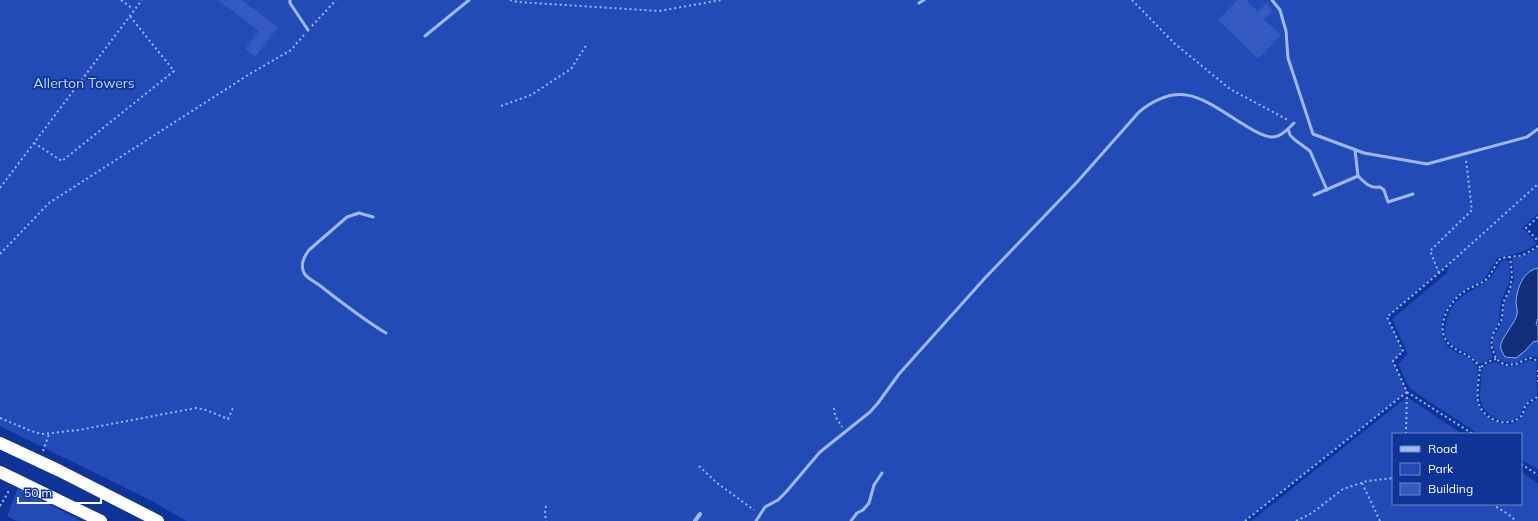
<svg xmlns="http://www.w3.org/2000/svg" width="1538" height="521" font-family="Mulish,sans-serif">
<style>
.green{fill:#224bb8}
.water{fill:#132e7b;stroke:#91aff8}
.building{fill:#3459bf}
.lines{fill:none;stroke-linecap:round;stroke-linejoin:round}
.path{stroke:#a0b8f5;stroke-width:2;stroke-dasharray:2 3;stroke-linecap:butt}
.lane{stroke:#a0b8f5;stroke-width:3}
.street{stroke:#a0b8f5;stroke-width:4}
.highway{stroke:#fff;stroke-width:12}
.labels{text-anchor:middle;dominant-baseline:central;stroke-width:3.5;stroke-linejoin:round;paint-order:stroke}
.park-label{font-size:14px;fill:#c8d7fe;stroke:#0f3498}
</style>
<rect width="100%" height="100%" fill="#0f3498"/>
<g class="green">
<path d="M 0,0 L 1538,0 L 1538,214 L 1521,229 L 1525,230 L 1537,244 L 1522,252 L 1497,258 C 1493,265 1489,273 1484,279 C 1480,282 1475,284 1471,286 C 1460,292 1449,302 1444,314 C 1439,326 1441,342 1452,350 C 1460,355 1470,356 1475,364 C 1478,367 1478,371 1478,375 C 1477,396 1473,411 1495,421 C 1502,424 1509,425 1516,422 C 1524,418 1523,412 1528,406 C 1530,403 1535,401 1538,399 L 1538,469 L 1521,460 L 1521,434 L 1479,434 L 1410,389 L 1398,364 L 1408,354 L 1392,319 L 1447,273 L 1450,263 L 1387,317 L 1403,351 L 1393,361 L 1407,392 L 1245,521 L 186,521 L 152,501 L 0,426 Z"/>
<path d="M 1538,248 L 1538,268 C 1523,271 1517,288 1516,302 C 1516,306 1518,310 1517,314 C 1515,325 1498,340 1501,349 C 1502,352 1504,355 1505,357 L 1525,351 L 1533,342 L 1538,341 L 1538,358 C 1536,357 1534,356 1531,356 C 1528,356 1525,358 1522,360 C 1514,365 1504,363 1497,358 L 1492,341 L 1503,320 L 1504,304 L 1514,280 L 1512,258 L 1526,255 Z"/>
<path d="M 1504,260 L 1508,261 L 1510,273 L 1509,283 L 1504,294 L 1500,306 L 1499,322 L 1493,332 L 1489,342 L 1492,355 L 1492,358 L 1479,364 C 1475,360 1470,355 1465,352 C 1459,349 1453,347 1449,342 C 1439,329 1449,308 1460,298 C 1468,291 1478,287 1487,281 C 1494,276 1496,265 1504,260 Z"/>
<path d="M 1529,360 L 1537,362 C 1537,367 1536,372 1536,377 C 1536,383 1538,389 1537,395 C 1534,399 1528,401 1525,405 C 1522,408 1522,413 1519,416 C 1507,429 1485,416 1481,402 C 1479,395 1480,390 1481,383 C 1481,370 1480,365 1496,362 C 1507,369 1518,366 1529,360 Z"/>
<polygon points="1407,397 1462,434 1393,434 1393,504 1521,504 1521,472 1538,483 1538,521 1251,521"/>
<polygon points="18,488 81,521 17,521 7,516"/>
</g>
<path class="water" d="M 1538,268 L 1538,318 L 1536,324 L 1538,326 L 1538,341 L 1533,342 L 1525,351 L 1516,358 L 1505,357 C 1504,355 1502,352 1501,349 C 1498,340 1515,325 1517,314 C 1518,310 1516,306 1516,302 C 1517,288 1523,271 1538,268 Z"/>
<g class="building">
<polygon points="218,0 242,0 278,27 255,57 245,49 259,31"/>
<polygon points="1237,0 1246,0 1258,12 1266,3 1273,10 1264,19 1281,35 1258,59 1218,20"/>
</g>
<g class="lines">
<g class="path">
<polyline points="121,0 133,9"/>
<polyline points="510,0 518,2 659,11 721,0"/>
<polyline points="1132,0 1174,43 1230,89 1288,120"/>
<polyline points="312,26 336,0"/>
<polyline points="501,106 531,95 563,74 571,69 587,44"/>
<polyline points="34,143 62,161 174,71 129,15"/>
<polyline points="0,188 142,0"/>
<polyline points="1538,217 1526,228 1538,241"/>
<path d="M 1538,246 C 1530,251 1522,258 1512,256 L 1510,257 L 1512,276 L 1510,289 L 1503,303 L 1502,319 L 1493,334 L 1491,345 L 1496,359 L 1505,365 L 1516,364 L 1527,359 L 1531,358 L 1538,361"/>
<polyline points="0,254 49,203 248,75 291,50 304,35"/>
<polyline points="1439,273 1430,251 1472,210 1466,160"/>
<path d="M 1496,359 L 1487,362 L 1480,368 C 1479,378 1477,390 1478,400 C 1480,417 1504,429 1519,418 C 1524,415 1523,409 1526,405 C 1529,401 1535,400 1538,396"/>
<path d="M 1480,368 C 1472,352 1450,353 1444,336 C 1438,320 1452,299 1465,291 C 1472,286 1481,284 1487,279 C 1492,273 1495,266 1498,260 L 1506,257 L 1510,257"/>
<polyline points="1538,370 1538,382"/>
<polyline points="1407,392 1473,434"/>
<polyline points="834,408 835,416 842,427"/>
<polyline points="0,418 31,431 42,434 79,430 196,408 206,410 228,419 233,408"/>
<polyline points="1406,434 1407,392 1393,361 1403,351 1387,317 1439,273 1538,184"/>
<polyline points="43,451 49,434"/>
<polyline points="1521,464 1538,475"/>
<polyline points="699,466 717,483 754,510"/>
<polyline points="1362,483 1380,521"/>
<polyline points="1492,504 1508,514 1516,521"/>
<polyline points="0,506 10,489"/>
<polyline points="546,506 545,513 546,521"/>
<polyline points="1245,521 1407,392"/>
<polyline points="1296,521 1312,513 1343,489 1367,481 1393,478"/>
</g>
<g class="lane">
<polyline points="290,0 290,3 308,30"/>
<polyline points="1272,0 1280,10 1286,31 1288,58 1313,134 1364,153 1427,164 1527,137 1538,129"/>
<polyline points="919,3 924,0"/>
<polyline points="425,36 469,0"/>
<polyline points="1288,129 1290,135 1295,140 1310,151 1327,190"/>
<path d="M 1358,176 C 1364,182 1370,189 1380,187 L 1384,190 L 1388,202 L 1413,194"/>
<polyline points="1314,195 1358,176 1355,150"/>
<path d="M 373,217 L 359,213 L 347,217 L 309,250 C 304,257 300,264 304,273 C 307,279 318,283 323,288 C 344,304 364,320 386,333"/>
<path d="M 756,521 L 765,507 L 778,500 L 786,492 L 820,452 L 870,412 L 878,403 L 899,374 L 985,278 L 1078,181 L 1139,112 C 1181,78 1204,100 1243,124 C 1251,129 1261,136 1271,137 C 1280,138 1288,129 1294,123"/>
<polyline points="851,521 857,513 863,510 869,503 874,485 882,473"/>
</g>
<polyline class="street" points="695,521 700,514"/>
<g class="highway">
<polyline points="0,443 60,471 158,521"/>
<polyline points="0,472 101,521"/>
</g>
</g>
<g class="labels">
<g class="park-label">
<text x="84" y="83">Allerton Towers</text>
</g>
</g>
<rect x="1392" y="433" width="130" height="72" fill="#0f3498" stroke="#6f85c1"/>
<rect x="1400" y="446" width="20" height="6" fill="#a0b8f5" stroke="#6f85c1"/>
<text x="1428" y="453" font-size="12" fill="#ffffff">Road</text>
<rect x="1400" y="463" width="20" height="12" fill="#224bb8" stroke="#6f85c1"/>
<text x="1428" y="473" font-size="12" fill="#ffffff">Park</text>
<rect x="1400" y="483" width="20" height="12" fill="#3459bf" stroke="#6f85c1"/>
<text x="1428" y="493" font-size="12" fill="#ffffff">Building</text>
<path d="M18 497v6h83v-6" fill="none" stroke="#ffffff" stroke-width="2"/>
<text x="24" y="497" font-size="12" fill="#ffffff" stroke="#0f3498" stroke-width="3" paint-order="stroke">50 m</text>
</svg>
